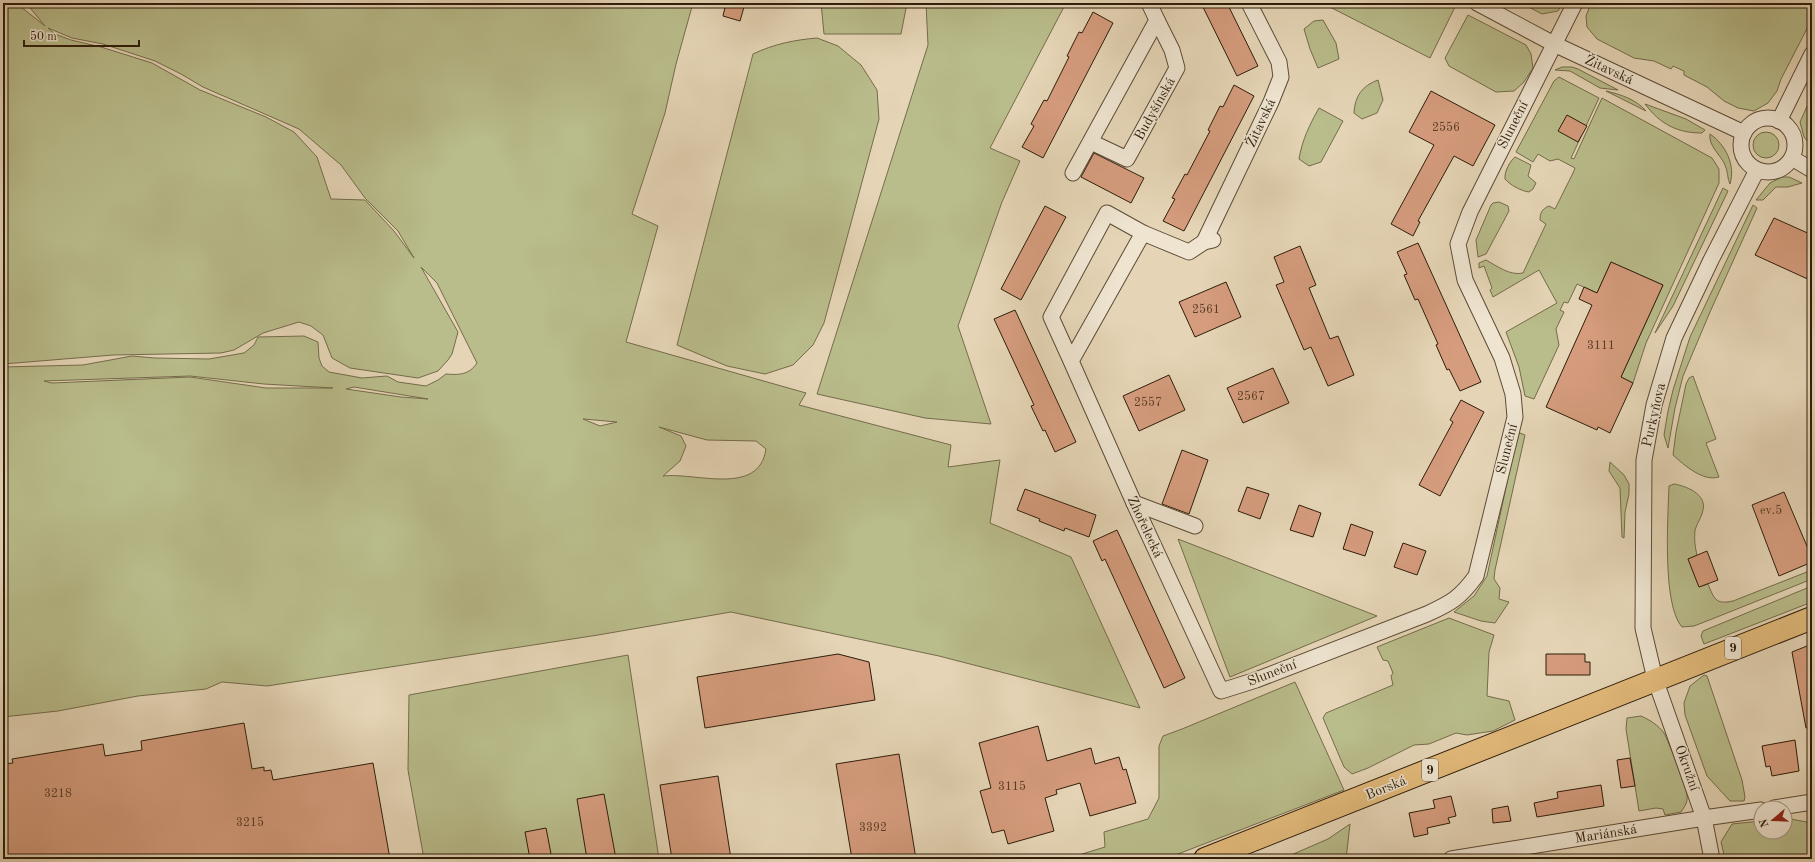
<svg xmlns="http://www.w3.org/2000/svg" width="1815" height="862" font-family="'Old Standard TT',serif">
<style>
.green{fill:#b9bc8b;stroke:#746c4a;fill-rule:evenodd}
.building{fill:#d59c7d;stroke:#2e1d0a}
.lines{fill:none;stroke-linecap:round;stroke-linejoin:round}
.street-casing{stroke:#5c4b35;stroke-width:17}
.primary-casing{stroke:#2e1d0a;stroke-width:24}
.street{stroke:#eee4d0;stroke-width:15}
.primary{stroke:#e2ba7b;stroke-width:22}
.labels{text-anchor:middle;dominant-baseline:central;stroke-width:3;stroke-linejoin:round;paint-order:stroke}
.number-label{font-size:12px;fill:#583d27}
.shield{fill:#eee4d0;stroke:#685945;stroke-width:1}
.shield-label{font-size:13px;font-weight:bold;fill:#2e1d0a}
.street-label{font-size:14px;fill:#2e1d0a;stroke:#eee4d0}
</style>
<rect width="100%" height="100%" fill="#e5d5b6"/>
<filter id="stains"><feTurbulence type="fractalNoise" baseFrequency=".005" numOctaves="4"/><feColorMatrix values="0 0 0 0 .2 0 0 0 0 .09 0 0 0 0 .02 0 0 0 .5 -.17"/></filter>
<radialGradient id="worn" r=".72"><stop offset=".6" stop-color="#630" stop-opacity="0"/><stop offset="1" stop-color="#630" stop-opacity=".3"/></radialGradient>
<g class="green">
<path d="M 3,3 L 16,3 L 45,26 L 26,3 L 693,3 L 676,64 L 665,113 L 632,214 L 658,226 L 626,342 L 806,393 L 799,405 L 951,445 L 948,467 L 1000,460 L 990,523 L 1071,557 L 1140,708 L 939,656 L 731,612 L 598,635 L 267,686 L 222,682 L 206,689 L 138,696 L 58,711 L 3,717 L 3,367 L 83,365 L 132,356 L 155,358 L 209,359 L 244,353 L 254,345 L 258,337 L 304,336 L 318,342 L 319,358 L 322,366 L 329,372 L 362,378 L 387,376 L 398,382 L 426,386 L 438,380 L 446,374 C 459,375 469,375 477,363 L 437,283 L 421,267 L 458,332 L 452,354 L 448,360 L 438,371 L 418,378 L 350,368 L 332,358 L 323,335 L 311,326 L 299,322 L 263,333 L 234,350 L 221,353 L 113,355 L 3,364 ZM 48,28 L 72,38 L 103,44 L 155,61 L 181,74 L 203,87 L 299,129 L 341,165 L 365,198 L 398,231 L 414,258 L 394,231 L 365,200 L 331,199 L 317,157 L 294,132 L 266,117 L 200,90 L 152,63 L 101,47 L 71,40 L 55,34 ZM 190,376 L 264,384 L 333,388 L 266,388 L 190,377 L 52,383 L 44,381 ZM 354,387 L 428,399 L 401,397 L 346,389 ZM 583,419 L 584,419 L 617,422 L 600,426 ZM 659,427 L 707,440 L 756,441 L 766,449 C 759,497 695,472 663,476 L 680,461 L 686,446 L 681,436 Z"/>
<polygon points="821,3 907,3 901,34 824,34"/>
<polygon points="926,3 1066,3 990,148 1020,161 1002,202 958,326 991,424 925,418 817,394 928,45"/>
<polygon points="1322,3 1449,3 1455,7 1430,58"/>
<polygon points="1521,3 1563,3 1558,11 1542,14"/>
<polygon points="1591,3 1812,3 1812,19 1781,79 1777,91 1768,103 1754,111 1738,108 1724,101 1707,87 1684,75 1684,71 1673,66 1671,69 1654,61 1634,58 1597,39 1587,27 1586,16"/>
<polygon points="1468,15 1526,45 1531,54 1533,68 1524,82 1514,91 1496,92 1449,66 1445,58"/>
<polygon points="1323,20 1336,43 1339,59 1318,68 1310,49 1304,29 1314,21"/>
<path d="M 817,38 L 838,46 L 861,65 L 877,90 L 879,119 L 824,323 L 813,345 L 793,365 L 765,374 L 727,366 L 677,345 L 753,54 C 774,44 794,40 817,38 Z"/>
<polygon points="1562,67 1572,67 1578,69 1618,90 1600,88 1570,71 1555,70"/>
<path d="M 1559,77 L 1599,98 L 1571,158 L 1574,159 L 1602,98 L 1712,158 L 1719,169 L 1719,183 L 1646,343 L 1633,383 L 1621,377 L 1663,285 L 1611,262 L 1597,293 L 1577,284 L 1568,303 L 1564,302 L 1560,310 L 1564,312 L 1556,329 L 1559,345 L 1534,399 L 1525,396 L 1519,367 L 1506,332 L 1557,303 L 1539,270 L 1493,297 L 1490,290 L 1492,288 L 1484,266 L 1479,268 L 1479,263 L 1486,260 C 1497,266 1510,276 1523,273 L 1546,224 L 1540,220 C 1540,213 1542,209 1549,206 L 1555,209 L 1573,173 L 1575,168 L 1558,159 L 1550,161 L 1538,154 L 1533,162 L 1516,152 L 1554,81 Z"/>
<path d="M 1378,80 L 1383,100 L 1377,113 L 1362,119 L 1354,113 C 1355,96 1362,86 1378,80 Z"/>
<path d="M 1606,91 C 1620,94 1637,100 1646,111 Z"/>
<polygon points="1812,95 1812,147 1804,137 1800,122"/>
<path d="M 1645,104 L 1686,119 L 1705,130 L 1702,133 C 1677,133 1660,124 1645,104 Z"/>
<path d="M 1319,108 L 1343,121 L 1321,162 L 1309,166 L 1299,159 C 1302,140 1310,124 1319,108 Z"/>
<circle cx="1766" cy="145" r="13"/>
<path d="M 1710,134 C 1725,144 1736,165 1730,184 C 1727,178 1728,171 1725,165 C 1721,155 1708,146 1710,134 Z"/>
<path d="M 1515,157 L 1531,165 L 1528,176 L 1536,183 L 1533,189 L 1529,192 C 1521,191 1510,185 1505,179 C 1504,172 1510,161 1515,157 Z"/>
<polygon points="1782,177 1789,177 1802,183 1788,187 1776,187 1763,200 1756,200 1770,183"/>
<polygon points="1723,188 1728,191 1673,306 1655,333"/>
<polygon points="1499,202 1508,206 1509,211 1486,254 1478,257 1476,240 1491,205 1493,203"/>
<polygon points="1753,205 1757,208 1710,312 1683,376 1675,408 1668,448 1664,435 1668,411 1673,390 1690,337"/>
<path d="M 1693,376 L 1716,439 L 1706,443 L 1719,477 C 1703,482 1684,465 1673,455 L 1676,432 L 1686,384 L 1689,378 Z"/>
<polygon points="1520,433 1525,435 1495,570 1494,579 1500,588 1499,599 1509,602 1495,623 1481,621 1454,612 1474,596 1487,576 1517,436"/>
<polygon points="1610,462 1624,475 1629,484 1629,494 1625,512 1624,538 1622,537 1620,488 1609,471"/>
<path d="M 1674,484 C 1686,486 1707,494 1703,510 C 1702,517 1697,523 1695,530 C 1694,539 1695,547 1697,555 L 1688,559 L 1699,587 L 1708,584 C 1714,598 1715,605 1733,601 L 1812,570 L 1812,579 L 1712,619 L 1694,626 L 1682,627 C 1662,605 1668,517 1669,486 Z"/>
<polygon points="1178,539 1377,616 1230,677"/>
<polygon points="1812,586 1812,602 1704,644 1701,636 1703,631"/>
<polygon points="1449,618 1494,635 1489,652 1487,696 1509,701 1515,720 1493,731 1467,735 1456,733 1429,744 1414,745 1368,768 1352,774 1344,767 1323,718 1326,713 1393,685 1391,676 1393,673 1388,661 1383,660 1377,647"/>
<polygon points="628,655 659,859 424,859 408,770 409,695"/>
<polygon points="1704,675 1707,676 1742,780 1745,797 1744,801 1730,801 1707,776 1685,715 1684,703 1690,686"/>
<polygon points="1295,682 1344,790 1165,859 1066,859 1105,847 1104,832 1148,819 1159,798 1159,746 1163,736 1182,729"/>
<path d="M 1641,716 C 1650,720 1658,725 1664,733 C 1668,740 1686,787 1687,795 C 1688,802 1685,806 1681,812 L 1665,815 L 1663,809 L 1656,808 L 1639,811 L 1626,729 L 1627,718 Z"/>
<polygon points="1785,818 1812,823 1812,859 1725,859 1721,842 1732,824 1761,821 1761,832 1785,832"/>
<polygon points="1350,824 1346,859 1282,859 1328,839"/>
</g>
<g class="building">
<polygon points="726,3 744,7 740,21 723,16"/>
<polygon points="1201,3 1227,3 1258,66 1237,76"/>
<polygon points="1093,12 1113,23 1043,158 1022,147 1034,126 1031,124 1044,100 1047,101 1069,57 1067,56 1079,32 1082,33"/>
<polygon points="1234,85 1254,96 1184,231 1163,221 1175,199 1172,198 1185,174 1187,175 1210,131 1208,130 1220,106 1223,107"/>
<polygon points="1431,91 1495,125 1473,166 1454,156 1418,221 1420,222 1413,236 1391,224 1434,145 1409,132"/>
<polygon points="1567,115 1587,126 1578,142 1558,131"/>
<polygon points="1094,153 1144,178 1131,203 1081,177"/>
<polygon points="1045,206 1066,217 1021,300 1001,289"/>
<polygon points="1774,218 1812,235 1812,281 1755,255"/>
<polygon points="1418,243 1481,382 1460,391 1449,369 1447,370 1436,345 1438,344 1418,299 1415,300 1404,275 1407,274 1397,252"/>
<polygon points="1300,246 1316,285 1309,288 1330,339 1338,336 1354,375 1328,386 1311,347 1304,350 1276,285 1284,282 1274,257"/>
<polygon points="1611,262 1663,285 1621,377 1633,383 1610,433 1598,427 1597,430 1546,407 1592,305 1579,299 1584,287 1597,293"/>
<polygon points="1226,282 1241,317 1195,337 1179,302"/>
<polygon points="1015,310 1076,442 1055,452 1045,430 1043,431 1031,406 1034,405 994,319"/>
<polygon points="1273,368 1289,403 1243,423 1227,388"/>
<polygon points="1169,375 1185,410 1139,431 1123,396"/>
<polygon points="1461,400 1484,412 1440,496 1419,485 1453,422 1450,420"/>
<polygon points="1182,450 1208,460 1189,514 1162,504"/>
<polygon points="1247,487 1269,494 1260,519 1238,511"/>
<polygon points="1025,489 1096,515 1089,537 1065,528 1064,531 1039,521 1040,519 1017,510"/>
<polygon points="1784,492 1812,558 1812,562 1779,576 1752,505"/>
<polygon points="1299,505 1321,513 1313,537 1290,530"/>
<polygon points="1351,524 1373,532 1365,556 1343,549"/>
<polygon points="1117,530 1185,678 1164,688 1105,559 1102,561 1093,541"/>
<polygon points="1403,543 1426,551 1417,575 1394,567"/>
<polygon points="1707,551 1718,580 1699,587 1688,559"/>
<polygon points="1812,644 1812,727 1806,728 1792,652"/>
<polygon points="838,654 869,662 875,700 705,728 697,677"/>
<polygon points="1546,654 1585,654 1585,662 1590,662 1590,675 1546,675"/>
<polygon points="244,723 252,769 264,767 264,771 271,770 273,780 373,763 390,859 3,859 3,802 6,802 3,786 3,764 13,763 12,759 103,744 105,756 142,750 141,741"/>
<polygon points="1038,726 1047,761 1091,748 1095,764 1119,757 1123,770 1126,769 1136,803 1090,816 1080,783 1056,790 1057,794 1045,798 1054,831 1008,844 1004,830 992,833 980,791 991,788 979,743"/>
<polygon points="1795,740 1799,771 1772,776 1770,766 1766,767 1762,746"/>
<polygon points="899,754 916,859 852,859 836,764"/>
<polygon points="1630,758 1635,786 1621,788 1617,760"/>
<polygon points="718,776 731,859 672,859 660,785"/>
<polygon points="1601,785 1604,806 1537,817 1534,803 1558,798 1557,792"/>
<polygon points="604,794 616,859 587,859 577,799"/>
<polygon points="1451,796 1456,816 1448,818 1450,823 1427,828 1428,834 1414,837 1409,813 1435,808 1433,800"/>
<polygon points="1508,806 1511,821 1493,823 1492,809"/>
<polygon points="546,828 552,859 530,859 525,832"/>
</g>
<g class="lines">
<g class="street-casing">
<g id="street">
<polyline points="1477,3 1554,44 1744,133"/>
<circle cx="1768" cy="145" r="27"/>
<polyline points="1779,121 1812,54"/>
<polyline points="1091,142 1127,159 1177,68 1172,50 1157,20"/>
<polyline points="1792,158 1812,170"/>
<polyline points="1073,173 1157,20 1149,3"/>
<polyline points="1143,233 1189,252 1204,242 1213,240"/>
<polyline points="1204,242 1271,102 1281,77 1279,62 1249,3"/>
<path d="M 1071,361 L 1051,317 L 1107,213 L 1143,233 L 1071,361 L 1134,503 L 1221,691 L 1256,680 L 1427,614 C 1451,603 1460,598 1476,576 L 1515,417 L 1513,394 L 1502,358 L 1465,280 L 1458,244 L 1470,212 L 1575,3"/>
<polyline points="1134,503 1195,526"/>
<polyline points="1774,808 1812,802"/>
<polyline points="1451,859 1704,818 1761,810"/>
<polyline points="1712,859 1704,818 1655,679 1643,628 1644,460 1654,405 1674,338 1711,260 1757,170"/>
</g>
</g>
<g class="primary-casing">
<polyline id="primary" points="1205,859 1812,618"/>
</g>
<use href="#street" class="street"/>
<use href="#primary" class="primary"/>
</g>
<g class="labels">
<g class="number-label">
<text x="1446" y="128">2556</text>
<text x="1206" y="310">2561</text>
<text x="1601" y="346">3111</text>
<text x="1251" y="397">2567</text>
<text x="1148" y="403">2557</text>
<text x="1771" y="511">ev.5</text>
<text x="1012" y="787">3115</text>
<text x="58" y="794">3218</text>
<text x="250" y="823">3215</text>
<text x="873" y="828">3392</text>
</g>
<g class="shield">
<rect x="1725" y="637" width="16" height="22" rx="3"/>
<rect x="1422" y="759" width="16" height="22" rx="3"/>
</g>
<g class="shield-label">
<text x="1733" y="648">9</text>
<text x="1430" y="770">9</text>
</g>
<g class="street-label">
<text transform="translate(1609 70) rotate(25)">Žitavská</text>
<text transform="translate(1155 109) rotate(-61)">Budyšínská</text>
<text transform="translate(1261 123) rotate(-65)">Žitavská</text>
<text transform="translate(1513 125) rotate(-63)">Sluneční</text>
<text transform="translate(1654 415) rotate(-77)">Purkyňova</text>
<text transform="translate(1507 449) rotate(-76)">Sluneční</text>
<text transform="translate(1145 527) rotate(65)">Zhořelecká</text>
<text transform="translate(1272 673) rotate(-21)">Sluneční</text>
<text transform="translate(1687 768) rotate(70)">Okružní</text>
<text transform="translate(1386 788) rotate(-22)">Borská</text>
<text transform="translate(1606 834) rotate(-9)">Mariánská</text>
</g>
</g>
<rect width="1815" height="862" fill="none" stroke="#e5d5b6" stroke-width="16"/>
<rect x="4" y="4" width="1807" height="854" fill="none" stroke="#2e1d0a" stroke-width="2"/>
<rect x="8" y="8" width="1799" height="846" fill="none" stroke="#2e1d0a"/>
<g transform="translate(1773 820) rotate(251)"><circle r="19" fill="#eee4d0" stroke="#a19481"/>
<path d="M0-3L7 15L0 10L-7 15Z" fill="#8f2418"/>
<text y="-6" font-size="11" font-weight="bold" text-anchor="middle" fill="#2e1d0a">N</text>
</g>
<path d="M24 40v6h115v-6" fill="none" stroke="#2e1d0a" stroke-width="2"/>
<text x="30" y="40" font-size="12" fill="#2e1d0a" stroke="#eee4d0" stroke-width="3" paint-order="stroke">50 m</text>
<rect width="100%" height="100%" filter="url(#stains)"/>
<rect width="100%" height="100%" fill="url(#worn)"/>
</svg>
